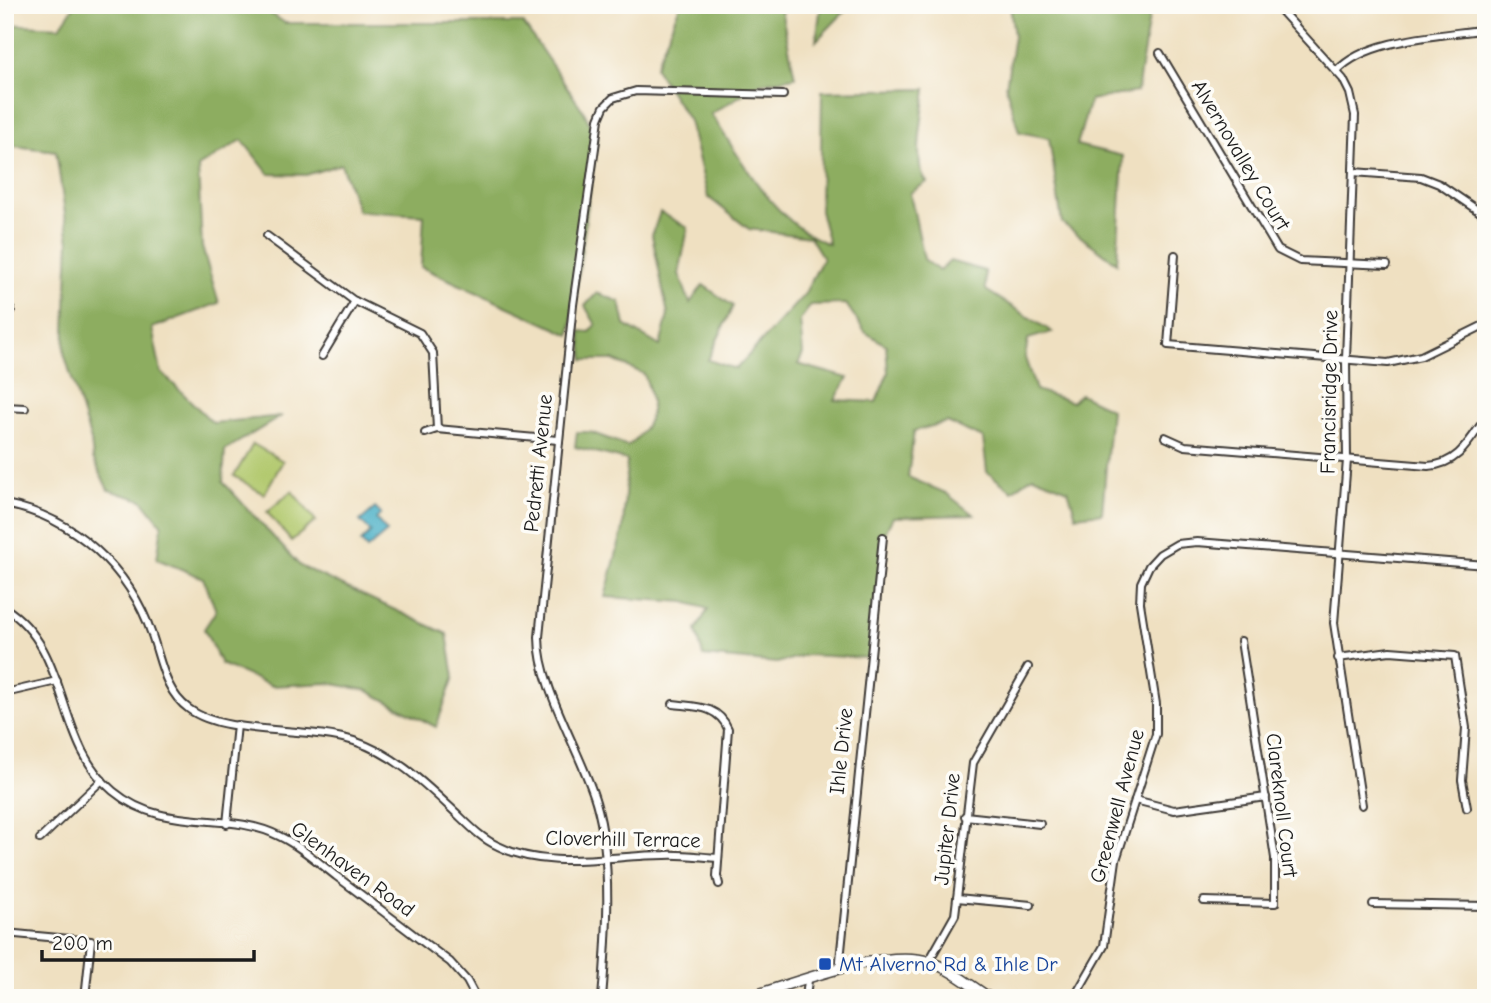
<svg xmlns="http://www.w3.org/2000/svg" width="1491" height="1003" font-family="'Comic Neue',sans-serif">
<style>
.green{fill:#b2c96e;stroke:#677245;stroke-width:2}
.forest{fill:#8dad61;stroke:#54643e;stroke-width:2;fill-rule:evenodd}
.water{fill:#47afc6;stroke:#326671;stroke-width:2}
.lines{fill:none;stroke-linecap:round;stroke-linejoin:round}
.street-casing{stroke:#3c3935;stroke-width:10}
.secondary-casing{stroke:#3c3935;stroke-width:12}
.street{stroke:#fff;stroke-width:6}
.secondary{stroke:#fff;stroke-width:9}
.transit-dot{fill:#1a4fb4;stroke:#fdfcf7;stroke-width:2.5}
.labels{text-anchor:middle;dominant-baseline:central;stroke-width:7;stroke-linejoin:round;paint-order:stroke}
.street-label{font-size:21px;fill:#1c1c1c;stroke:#fdfcf7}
.transit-label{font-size:21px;fill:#164399;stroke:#fdfcf7;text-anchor:start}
</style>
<rect width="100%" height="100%" fill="#fdfcf7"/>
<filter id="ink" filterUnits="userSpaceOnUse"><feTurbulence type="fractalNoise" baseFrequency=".0143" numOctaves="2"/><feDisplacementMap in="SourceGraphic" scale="14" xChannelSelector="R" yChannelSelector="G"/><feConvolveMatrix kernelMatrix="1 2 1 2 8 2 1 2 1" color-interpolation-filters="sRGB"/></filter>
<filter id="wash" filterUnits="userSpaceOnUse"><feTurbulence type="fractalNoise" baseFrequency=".00686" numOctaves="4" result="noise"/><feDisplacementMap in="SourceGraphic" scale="28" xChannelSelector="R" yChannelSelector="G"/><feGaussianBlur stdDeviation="1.57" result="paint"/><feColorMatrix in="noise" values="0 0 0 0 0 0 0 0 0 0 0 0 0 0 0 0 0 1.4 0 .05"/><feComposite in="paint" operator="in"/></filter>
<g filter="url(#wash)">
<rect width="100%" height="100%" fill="#efe0c1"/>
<g class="green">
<polygon points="253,444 283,461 264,494 234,476"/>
<polygon points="292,491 316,521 291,541 267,512"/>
</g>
<g class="forest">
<polygon points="75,5 258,5 285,23 523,23 584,112 597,139 570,335 421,267 424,215 358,211 341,164 306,175 269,174 242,140 198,167 202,247 219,303 152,328 161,372 213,423 282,416 225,450 223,482 300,566 447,634 454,677 436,727 366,690 328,683 272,686 221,664 204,629 216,611 203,578 157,559 162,525 142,500 108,490 93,458 91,441 64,353 69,242 56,151 5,145 5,24 60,27"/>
<path d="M 680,5 L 780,5 L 795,77 L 761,83 L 711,114 C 742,160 774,224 829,244 L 820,211 L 822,91 L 926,89 C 924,113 911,164 927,182 L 910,193 L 924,259 L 939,271 L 950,261 L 985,271 L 986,290 L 1052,332 L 1028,339 L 1025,358 L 1036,390 L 1072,402 L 1080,394 L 1111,409 L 1102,513 L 1076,516 L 1068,490 L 1033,476 L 1012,491 L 987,472 L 983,438 L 947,422 L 914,431 L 908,477 L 946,493 L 974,515 L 893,517 L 883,537 L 869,658 L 806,655 L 777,663 L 703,656 L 696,630 L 708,609 L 685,602 L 605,597 L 623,529 L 627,460 L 575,447 L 577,432 L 590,432 L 628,446 C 655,424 656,405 644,374 L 613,360 L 584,360 L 580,331 L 590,332 L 596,325 L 585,306 L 597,293 L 620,302 L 625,325 L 660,346 L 668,315 L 652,235 L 660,212 L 688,228 L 679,274 L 690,303 L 703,285 L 733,306 L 708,360 L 736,369 L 804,295 L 823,258 L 810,237 L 749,229 L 708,197 L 689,121 L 655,68 ZM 846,304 L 865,332 L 886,345 L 888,373 L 876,402 L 835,400 L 848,378 L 798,364 L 803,354 L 800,320 L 811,305 Z"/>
<polygon points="821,5 851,5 816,41"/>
<polygon points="1010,5 1151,5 1137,92 1090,100 1077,145 1123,156 1117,263 1062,223 1049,138 1019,132 1006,87 1014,36"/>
</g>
<polygon class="water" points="375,508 381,514 376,519 387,532 367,549 361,542 371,532 360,521"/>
</g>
<g filter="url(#ink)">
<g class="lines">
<g class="street-casing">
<g id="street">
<polyline points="1276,5 1343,79 1350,93 1355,115 1346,359 1347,460 1334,623 1362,805"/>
<polyline points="1160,53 1278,250 1300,261 1387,265"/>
<path d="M 1337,71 C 1367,38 1443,36 1486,29"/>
<polyline points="1353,172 1421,177 1439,184 1486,216"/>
<polyline points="267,236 353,300 420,333 433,353 437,429"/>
<polyline points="1175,255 1168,345 1388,363 1421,356 1486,324"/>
<polyline points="5,311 11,310"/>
<polyline points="322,356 355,301"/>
<polyline points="5,407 25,408"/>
<polyline points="425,433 437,429 558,440"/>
<path d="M 1165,437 L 1185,446 L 1428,466 C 1455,464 1466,447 1480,426"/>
<path d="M 5,504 C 74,517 130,569 152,635 C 161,661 165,692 189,709 C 225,736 308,726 354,741 C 394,754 423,782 453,810 C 467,823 480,838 498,846 C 547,871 612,855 665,855 C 683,854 701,857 718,858"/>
<path d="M 5,608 C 72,650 54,742 113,791 C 166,835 225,809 279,836 C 300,846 318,862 336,876 C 374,904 412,934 450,962 L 467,981 L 476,998"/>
<polyline points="1338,658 1390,651 1455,656 1466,728 1462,780 1467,808"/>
<polyline points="5,693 57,681"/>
<path d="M 673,704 C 696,707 718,705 728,729 L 717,876 L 719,884"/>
<polyline points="1135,800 1174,810 1266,797"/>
<polyline points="965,816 1040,824"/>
<polyline points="227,824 237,725"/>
<polyline points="40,839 102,780"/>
<polyline points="957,898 1031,905"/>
<polyline points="1204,901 1275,903 1275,858 1241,641"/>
<polyline points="1373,904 1486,906"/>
<polyline points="5,933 91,941 85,998"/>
<polyline points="929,961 955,915 973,763 1028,667"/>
<polyline points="839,970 883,537"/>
<polyline points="1355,996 1356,998"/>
<path d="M 602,998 C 607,939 613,859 596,802 C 581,751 539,688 539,637 L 573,305 L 599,119 L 604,107 L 613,98 L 636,91 L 783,95"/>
<polyline points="806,998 808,980"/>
<polyline points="1074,998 1104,946 1116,860 1156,734 1156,704 1140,603 1141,583 1149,566 1160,554 1177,544 1197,542 1486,565"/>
</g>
</g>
<g class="secondary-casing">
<path id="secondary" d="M 745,998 C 790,985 886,946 930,962 C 951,969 971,986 990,998"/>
</g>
<use href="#street" class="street"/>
<use href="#secondary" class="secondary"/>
</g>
</g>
<rect class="transit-dot" x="818" y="957" width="14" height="14" rx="3.5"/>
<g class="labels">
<g class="street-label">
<text transform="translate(1241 155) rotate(59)">Alvernovalley Court</text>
<text transform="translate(1329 392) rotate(-89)">Francisridge Drive</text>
<text transform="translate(538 463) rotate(-84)">Pedretti Avenue</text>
<text transform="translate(841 751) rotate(-84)">Ihle Drive</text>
<text transform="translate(1282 805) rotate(83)">Clareknoll Court</text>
<text transform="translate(1117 806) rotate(-75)">Greenwell Avenue</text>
<text transform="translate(947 829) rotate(-84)">Jupiter Drive</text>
<text transform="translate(623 839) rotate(1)">Cloverhill Terrace</text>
<text transform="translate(353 869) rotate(36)">Glenhaven Road</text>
</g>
<g class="transit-label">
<text x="839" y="964">Mt Alverno Rd &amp; Ihle Dr</text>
</g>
</g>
<rect width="1491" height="1003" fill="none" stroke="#fdfcf7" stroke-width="28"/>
<path d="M42 950v10h212v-10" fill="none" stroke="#1c1c1c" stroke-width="3.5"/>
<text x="52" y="950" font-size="21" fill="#1c1c1c" stroke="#fdfcf7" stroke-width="5" paint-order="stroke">200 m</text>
</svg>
